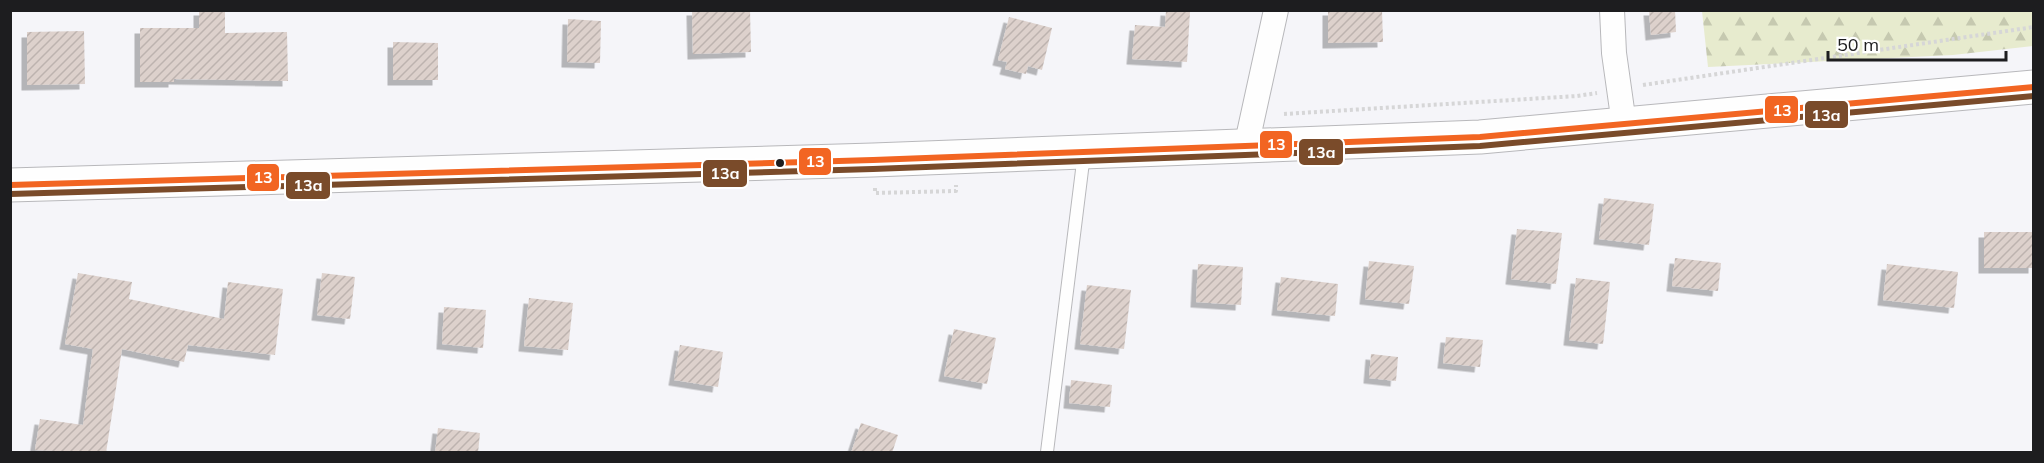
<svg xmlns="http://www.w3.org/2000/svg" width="2044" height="463" font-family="Mulish,sans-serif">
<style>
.forest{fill:url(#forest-firs)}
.building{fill:url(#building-hatch);filter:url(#shadow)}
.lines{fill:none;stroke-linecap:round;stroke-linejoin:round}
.service-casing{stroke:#b8b8bb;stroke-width:14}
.minor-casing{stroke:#b8b8bb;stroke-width:26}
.secondary-casing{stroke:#b8b8bb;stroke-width:35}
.path{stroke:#d6d6d7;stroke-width:4;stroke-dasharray:3 3;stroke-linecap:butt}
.service{stroke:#fefefe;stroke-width:12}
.minor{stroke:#fefefe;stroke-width:24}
.secondary{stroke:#fefefe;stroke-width:33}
.bus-1-casing{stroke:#fff;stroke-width:10}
.bus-2-casing{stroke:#fff;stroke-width:10}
.bus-1{stroke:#f26522;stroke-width:6}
.bus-2{stroke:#7a4b2a;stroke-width:6}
.bus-dot{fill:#1d1d1f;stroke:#fff;stroke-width:2}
.line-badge{stroke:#fff;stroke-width:2}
.badge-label{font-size:16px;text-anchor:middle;font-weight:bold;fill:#fff}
</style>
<defs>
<pattern id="forest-firs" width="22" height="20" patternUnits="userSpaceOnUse" patternTransform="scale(1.5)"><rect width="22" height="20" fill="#e7ebce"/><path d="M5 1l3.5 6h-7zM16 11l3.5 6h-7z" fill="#c6c9b0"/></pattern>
<pattern id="building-hatch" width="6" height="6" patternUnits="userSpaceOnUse" patternTransform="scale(1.5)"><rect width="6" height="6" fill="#ddd1cc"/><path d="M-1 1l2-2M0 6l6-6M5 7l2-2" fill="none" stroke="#bdb3af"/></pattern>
<filter id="shadow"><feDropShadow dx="-5.5" dy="5.5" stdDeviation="0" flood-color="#0004"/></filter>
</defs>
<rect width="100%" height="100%" fill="#f5f5f9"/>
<polygon class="forest" points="1702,11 2033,11 2033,46 1953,55 1708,67"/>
<g class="building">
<polygon points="199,10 225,10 225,33 287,32 288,81 174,79 174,82 140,82 140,28 199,28"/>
<polygon points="692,10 750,10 751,52 693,54"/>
<polygon points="1166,10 1190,12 1187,62 1132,59 1135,25 1165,27"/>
<polygon points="1328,10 1382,10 1383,42 1328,43"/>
<polygon points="1649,10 1675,10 1676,32 1651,35"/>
<polygon points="1009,17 1052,28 1042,70 1028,66 1026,74 1005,69 1007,62 998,60"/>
<polygon points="568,19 601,21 600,63 567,62"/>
<polygon points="84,31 85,84 27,85 27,32"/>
<polygon points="393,42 438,43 438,80 393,80"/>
<polygon points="1604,198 1654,204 1649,245 1599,239"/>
<polygon points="1517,229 1562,233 1556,284 1511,279"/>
<rect x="1984" y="232" width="50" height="36"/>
<polygon points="1675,258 1721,263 1718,291 1672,286"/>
<polygon points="1369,261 1414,266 1409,304 1365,299"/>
<polygon points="1198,264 1243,267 1241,305 1196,302"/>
<polygon points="1887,264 1958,272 1954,308 1883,300"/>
<polygon points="78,273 132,282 129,299 224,319 228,282 283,289 275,355 188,345 184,362 122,349 106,453 35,450 40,419 83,425 93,349 65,344"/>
<polygon points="322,273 355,277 350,319 317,315"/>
<polygon points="1281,277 1338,284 1335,316 1277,310"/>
<polygon points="1576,278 1610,282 1603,344 1569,340"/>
<polygon points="1087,285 1131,290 1124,349 1080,344"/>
<polygon points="529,298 573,303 568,350 524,346"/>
<polygon points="444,307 486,310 483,348 442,344"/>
<polygon points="954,329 996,338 987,384 944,376"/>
<polygon points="1446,337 1483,340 1480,367 1443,363"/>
<polygon points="680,345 723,352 718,387 674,380"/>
<polygon points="1371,354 1398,357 1396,381 1369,378"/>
<polygon points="1071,380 1112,385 1110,407 1069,403"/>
<polygon points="861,423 898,435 892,453 851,453"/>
<polygon points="438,428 480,433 478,453 435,453"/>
</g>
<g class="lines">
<g class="service-casing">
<polyline id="service" points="1047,452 1084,154"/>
</g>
<g class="minor-casing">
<g id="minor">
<polyline points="1612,10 1614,53 1624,124"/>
<polyline points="1246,147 1276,10"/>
</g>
</g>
<g class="secondary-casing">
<polyline id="secondary" points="10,185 873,160 1480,137 2034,87"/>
</g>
<g class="path">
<polyline points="1643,85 2034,27"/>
<polyline points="1284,114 1577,96 1597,93"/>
<polyline points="875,188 875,193 956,191 956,185"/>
</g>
<use href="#service" class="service"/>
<use href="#minor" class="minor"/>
<use href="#secondary" class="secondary"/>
<g class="bus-1-casing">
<polyline id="bus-1" points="10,185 873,160 1480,137 2034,87"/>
</g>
<g class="bus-2-casing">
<polyline id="bus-2" points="10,194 873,169 1480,146 2034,96"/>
</g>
<use href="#bus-1" class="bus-1"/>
<use href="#bus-2" class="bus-2"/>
</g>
<circle class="bus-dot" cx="780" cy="163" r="5"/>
<g class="line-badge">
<rect x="1764" y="95" width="35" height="29" rx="6" fill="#f26522"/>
<rect x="1804" y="100" width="45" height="29" rx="6" fill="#7a4b2a"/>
<rect x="1259" y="130" width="34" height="29" rx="6" fill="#f26522"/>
<rect x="1298" y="138" width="46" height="28" rx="6" fill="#7a4b2a"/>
<rect x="798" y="147" width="34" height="29" rx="6" fill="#f26522"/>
<rect x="702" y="159" width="46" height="29" rx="6" fill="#7a4b2a"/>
<rect x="246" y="163" width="34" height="29" rx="6" fill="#f26522"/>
<rect x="285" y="171" width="46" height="29" rx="6" fill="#7a4b2a"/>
</g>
<g class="badge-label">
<text x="1782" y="116">13</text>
<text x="1826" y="121">13а</text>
<text x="1276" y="150">13</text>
<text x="1321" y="158">13а</text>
<text x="815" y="167">13</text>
<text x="725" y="179">13а</text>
<text x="263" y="183">13</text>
<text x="308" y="191">13а</text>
</g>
<rect width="2044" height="463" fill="none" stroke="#1d1d1f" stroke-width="24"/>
<path d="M1828 51v9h178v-9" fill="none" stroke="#1d1d1f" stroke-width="3"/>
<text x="1837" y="51" font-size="18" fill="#1d1d1f" stroke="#ffffff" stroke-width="4.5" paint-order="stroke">50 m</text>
</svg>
